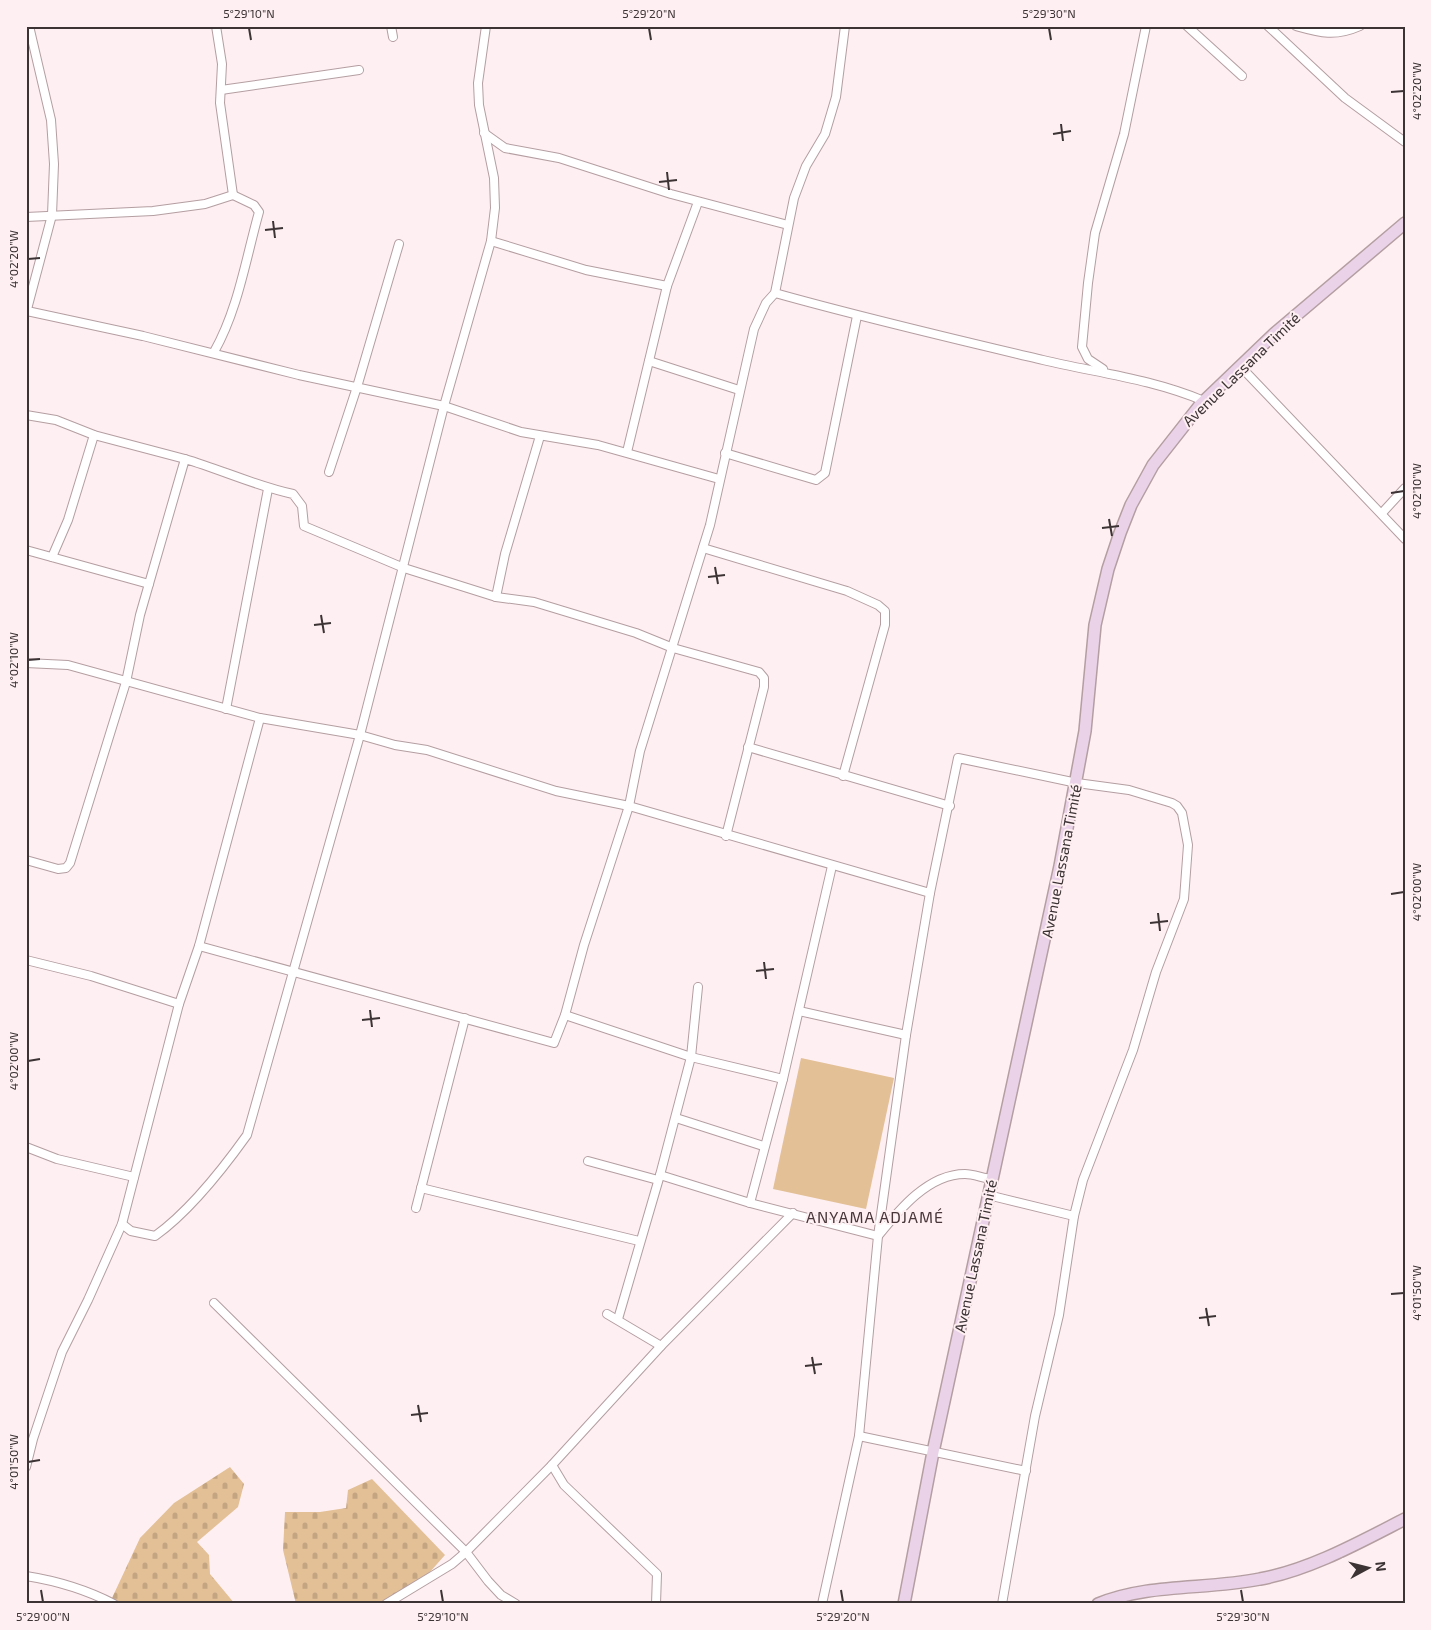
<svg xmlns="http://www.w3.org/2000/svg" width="1431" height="1630" font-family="'Exo 2',sans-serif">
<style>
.cemetery{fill:url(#cemetery-stones)}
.pitch{fill:#e3c096}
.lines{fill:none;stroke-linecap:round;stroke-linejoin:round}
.street-casing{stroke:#b49ea2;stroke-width:10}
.secondary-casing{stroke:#b49ea2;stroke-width:14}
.street{stroke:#fff;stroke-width:8}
.secondary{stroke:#ead3e8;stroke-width:11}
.ticks{fill:none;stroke:#3c3335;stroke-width:2}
.labels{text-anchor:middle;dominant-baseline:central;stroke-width:4;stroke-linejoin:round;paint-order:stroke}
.street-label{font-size:15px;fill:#3c3335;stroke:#feeff2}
.neighbourhood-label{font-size:16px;letter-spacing:1px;fill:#48363a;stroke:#feeff2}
.neatline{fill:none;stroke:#3c3335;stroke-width:2}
.ticks-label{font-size:12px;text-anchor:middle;fill:#3c3335}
</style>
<defs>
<pattern id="cemetery-stones" width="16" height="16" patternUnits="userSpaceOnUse" patternTransform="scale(1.25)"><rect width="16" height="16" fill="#e3c096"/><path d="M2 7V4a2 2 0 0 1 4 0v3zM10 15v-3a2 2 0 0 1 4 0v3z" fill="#c4a582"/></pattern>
</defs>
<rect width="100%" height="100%" fill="#feeff2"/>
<g class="cemetery">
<polygon points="230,1467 244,1484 238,1507 197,1542 209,1555 210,1574 235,1604 120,1604 112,1598 140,1538 174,1503"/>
<polygon points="372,1479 445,1555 429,1573 379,1604 296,1604 283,1550 285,1512 320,1512 346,1508 348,1490"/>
</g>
<polygon class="pitch" points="801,1058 894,1078 866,1209 773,1189"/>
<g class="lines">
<g class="street-casing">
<g id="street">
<polyline points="216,26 222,64 220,103 233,195"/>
<polyline points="391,26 393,37"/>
<polyline points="1187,26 1242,76"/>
<polyline points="1268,26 1345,98 1405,142"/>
<path d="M 1296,26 C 1321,33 1335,37 1360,26"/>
<polyline points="221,90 359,70"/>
<polyline points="484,133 505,148 559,158 671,194 788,225"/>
<polyline points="26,217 153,211 205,204 233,195"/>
<polyline points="491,241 586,270 667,286"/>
<path d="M 775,293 C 864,318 954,339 1043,360 C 1098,373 1152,379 1204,401"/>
<polyline points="27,311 143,336 299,375 444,406 521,432 598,445 719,479"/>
<polyline points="26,313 52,215 54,164 51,120 29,26"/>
<path d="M 214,352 C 238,310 246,258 259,212 L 254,205 L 233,195"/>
<polyline points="649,361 739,390"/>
<polyline points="1240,366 1405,539"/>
<polyline points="1103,369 1088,359 1082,347 1088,283 1095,233 1124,134 1146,26"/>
<polyline points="26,415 56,420 94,435 185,459"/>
<polyline points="627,452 667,286 698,202"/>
<polyline points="725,453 816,480 825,473 857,316"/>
<polyline points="329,472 357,387 399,244"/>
<polyline points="1382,513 1405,488"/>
<polyline points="703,548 847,591 878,605 885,611 885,625 843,776"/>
<polyline points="26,550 149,584"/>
<polyline points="52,557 68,520 94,435"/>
<polyline points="496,597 505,554 540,436"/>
<polyline points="26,663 68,665 260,718 360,735 395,745 427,750 556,791 629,806 930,893"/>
<polyline points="226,709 268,489"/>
<polyline points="748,747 950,806"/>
<path d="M 26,860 L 58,869 L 66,868 L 70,863 L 126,682 L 140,615 L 185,459 C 222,470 256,486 293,494 L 302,506 L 304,526 L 404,568 L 496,597 L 534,602 L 636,633 L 673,648 L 759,672 L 764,678 L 764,687 L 726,836"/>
<polyline points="199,946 554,1043 565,1015 584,945 629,806 640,751 710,525 754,329 766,303 775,293 794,198 806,166 825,134 836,97 845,26"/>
<polyline points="26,960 91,976 179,1004"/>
<polyline points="799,1011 906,1035"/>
<polyline points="565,1015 691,1057 783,1079"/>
<polyline points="676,1118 763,1146"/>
<polyline points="26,1147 57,1159 134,1177"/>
<polyline points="588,1161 658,1180"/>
<path d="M 660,1175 L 750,1203 L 878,1236 C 899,1210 928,1174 965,1174 C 973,1174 983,1178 992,1179"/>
<polyline points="421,1188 639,1241"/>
<polyline points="988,1195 1074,1216"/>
<polyline points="750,1203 783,1079 832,866"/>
<polyline points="416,1208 465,1018"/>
<path d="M 122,1224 L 131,1231 L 155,1236 C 190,1211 222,1170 247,1135 L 360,735 L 444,406 L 491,241 L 495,208 L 494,178 L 479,105 L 478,83 L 486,26"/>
<polyline points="214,1303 466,1552 488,1581 501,1595 516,1604"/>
<polyline points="607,1314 661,1346"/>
<polyline points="618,1319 660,1175 691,1057 698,987"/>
<polyline points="859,1436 1026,1471"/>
<polyline points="552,1465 564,1485 657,1574 656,1604"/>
<polyline points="26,1467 33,1439 62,1352 88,1300 122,1224 179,1004 199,946 260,718"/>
<path d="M 26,1576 C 58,1581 85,1589 114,1604"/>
<polyline points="386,1604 452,1564 466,1552 552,1465 661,1346 793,1213"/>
<polyline points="822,1604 859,1436 878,1236 906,1035 930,893 958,758 1077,783 1129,790 1172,803 1177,806 1182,813 1188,845 1184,899 1156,972 1133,1050 1083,1180 1074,1216 1059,1315 1035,1416 1002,1604"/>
</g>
</g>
<g class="secondary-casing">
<g id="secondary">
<polyline points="904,1604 933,1452 1060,866 1085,731 1095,625 1108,569 1120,533 1131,505 1153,465 1201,404 1274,334 1405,223"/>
<path d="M 1098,1604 C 1149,1583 1206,1590 1260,1579 C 1310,1570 1360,1542 1405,1519"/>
</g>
</g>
<use href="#street" class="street"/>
<use href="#secondary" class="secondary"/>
</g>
<path class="ticks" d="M 249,28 L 251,40M 649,28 L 651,40M 1049,28 L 1051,40M 1391,92 L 1404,91M 1061,124 L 1063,141M 1053,134 L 1071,131M 667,172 L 669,190M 659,182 L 677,180M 273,221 L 275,238M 265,230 L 283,228M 28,259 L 40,258M 1391,493 L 1404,491M 1109,519 L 1112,536M 1102,528 L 1119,526M 715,567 L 718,584M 708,577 L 725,575M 321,615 L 324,633M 314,625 L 331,623M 28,660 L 40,659M 1391,894 L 1404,892M 1158,913 L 1160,931M 1150,923 L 1168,921M 764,962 L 766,979M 756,971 L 774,969M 370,1010 L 372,1027M 362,1020 L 380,1018M 28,1061 L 40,1059M 1391,1294 L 1404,1293M 1206,1308 L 1209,1326M 1199,1318 L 1216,1316M 812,1357 L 815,1374M 805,1366 L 822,1364M 418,1405 L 421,1422M 411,1415 L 428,1413M 28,1462 L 40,1460M 41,1590 L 43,1602M 441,1590 L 443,1602M 841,1590 L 843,1602M 1241,1590 L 1243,1602"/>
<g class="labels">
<g class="street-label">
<text transform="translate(1241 369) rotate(-44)">Avenue Lassana Timité</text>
<text transform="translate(1061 861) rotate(-79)">Avenue Lassana Timité</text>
<text transform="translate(975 1256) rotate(-78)">Avenue Lassana Timité</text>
</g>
<g class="neighbourhood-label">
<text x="875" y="1216">ANYAMA ADJAMÉ</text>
</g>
</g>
<rect width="1431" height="1630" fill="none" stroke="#feeff2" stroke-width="55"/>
<g transform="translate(1368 1568) rotate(83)" stroke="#feeff2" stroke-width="4" paint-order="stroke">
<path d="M0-4L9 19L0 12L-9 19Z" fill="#3c3335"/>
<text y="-8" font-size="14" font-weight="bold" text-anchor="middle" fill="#3c3335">N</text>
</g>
<rect x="28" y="28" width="1376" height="1574" class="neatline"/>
<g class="ticks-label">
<text x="249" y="18">5°29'10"N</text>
<text x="649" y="18">5°29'20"N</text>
<text x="1049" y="18">5°29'30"N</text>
<text transform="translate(1417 91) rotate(-90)" y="4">4°02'20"W</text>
<text transform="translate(14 259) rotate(-90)" y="4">4°02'20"W</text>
<text transform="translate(1417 491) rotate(-90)" y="4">4°02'10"W</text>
<text transform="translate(14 660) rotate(-90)" y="4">4°02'10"W</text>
<text transform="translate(1417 892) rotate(-90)" y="4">4°02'00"W</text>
<text transform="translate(14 1061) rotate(-90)" y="4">4°02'00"W</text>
<text transform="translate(1417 1293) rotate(-90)" y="4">4°01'50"W</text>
<text transform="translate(14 1462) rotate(-90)" y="4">4°01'50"W</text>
<text x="43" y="1621">5°29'00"N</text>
<text x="443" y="1621">5°29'10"N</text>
<text x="843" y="1621">5°29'20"N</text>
<text x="1243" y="1621">5°29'30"N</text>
</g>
</svg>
